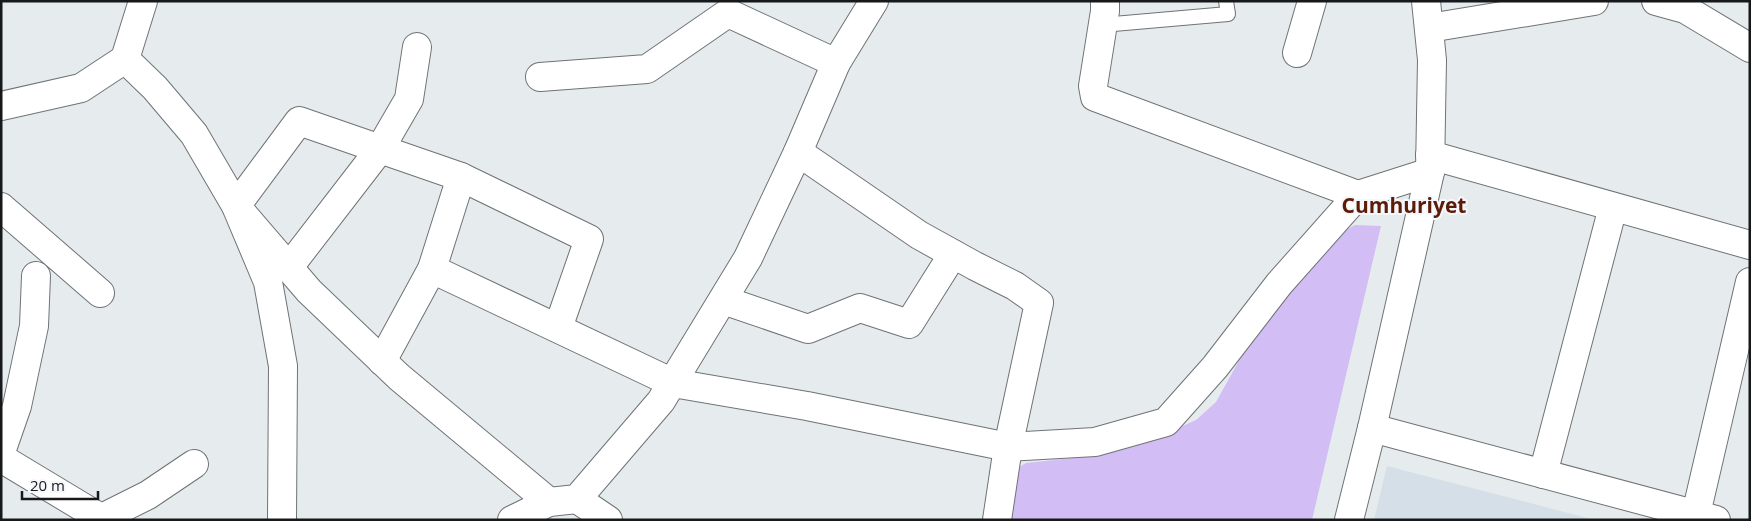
<svg xmlns="http://www.w3.org/2000/svg" width="1751" height="521" font-family="'Open Sans',sans-serif">
<style>
.built{fill:#d4dfe8}
.green{fill:#d2bef5}
.lines{fill:none;stroke-linecap:round;stroke-linejoin:round}
.service-casing{stroke:#6f7376;stroke-width:16}
.minor-casing{stroke:#6f7376;stroke-width:30}
.tertiary-casing{stroke:#6f7376;stroke-width:30}
.service{stroke:#fff;stroke-width:14}
.minor{stroke:#fff;stroke-width:28}
.tertiary{stroke:#fff;stroke-width:28}
.labels{text-anchor:middle;dominant-baseline:central;stroke-width:4;stroke-linejoin:round;paint-order:stroke}
.district-label{font-size:21px;font-weight:bold;fill:#5c1b07;stroke:#f4f8fc}
</style>
<rect width="100%" height="100%" fill="#e6ebee"/>
<polygon class="built" points="1387,466 1595,520 1374,520"/>
<polygon class="green" points="1355,225 1381,226 1312,520 1010,520 1016,469 1026,463 1091,456 1147,442 1196,420 1216,402 1241,357 1309,266 1337,235"/>
<g class="lines">
<g class="service-casing">
<polyline id="service" points="1102,25 1228,14 1226,1"/>
</g>
<g class="minor-casing">
<g id="minor">
<polyline points="1105,1 1105,11 1093,86 1095,97 1358,195 1430,172"/>
<polyline points="1656,1 1685,9 1750,48"/>
<polyline points="1429,28 1594,1"/>
<polyline points="1297,53 1312,1"/>
<polyline points="125,59 155,88 194,134 236,206 268,282 283,366 282,520"/>
<polyline points="540,77 647,69 728,13 836,63"/>
<polyline points="798,152 919,235 975,266 1015,286 1039,303 1008,447 997,520"/>
<polyline points="1430,155 1750,245"/>
<polyline points="1,207 100,293"/>
<polyline points="289,267 380,149 409,99 417,47"/>
<polyline points="432,269 673,383 807,406 1008,447 1095,442 1166,422 1215,367 1279,284 1358,195"/>
<polyline points="723,300 808,329 860,308 909,324 953,254"/>
<polyline points="382,361 432,269 461,177"/>
<polyline points="1372,428 1716,520"/>
<polyline points="1,452 17,406 34,326 36,276"/>
<polyline points="1,458 104,520"/>
<polyline points="1543,474 1613,207"/>
<polyline points="577,499 608,520"/>
<polyline points="549,502 399,377 309,291 236,206 299,121 461,177 589,239 558,328"/>
<polyline points="1696,514 1750,282"/>
<polyline points="102,518 148,495 194,464"/>
<polyline points="512,520 549,502 577,499 661,401 748,258 798,152 836,63 874,1"/>
</g>
</g>
<g class="tertiary-casing">
<g id="tertiary">
<polyline points="1,106 81,88 125,59 143,1"/>
<polyline points="1349,520 1372,428 1430,172 1432,60 1426,1"/>
</g>
</g>
<use href="#service" class="service"/>
<use href="#minor" class="minor"/>
<use href="#tertiary" class="tertiary"/>
</g>
<g class="labels">
<g class="district-label">
<text x="1404" y="205">Cumhuriyet</text>
</g>
</g>
<rect width="1751" height="521" fill="none" stroke="#171819" stroke-width="5"/>
<path d="M22 491v8h76v-8" fill="none" stroke="#171819" stroke-width="2.5"/>
<text x="30" y="491" font-size="15" fill="#171819" stroke="#f4f8fc" stroke-width="4" paint-order="stroke">20 m</text>
</svg>
